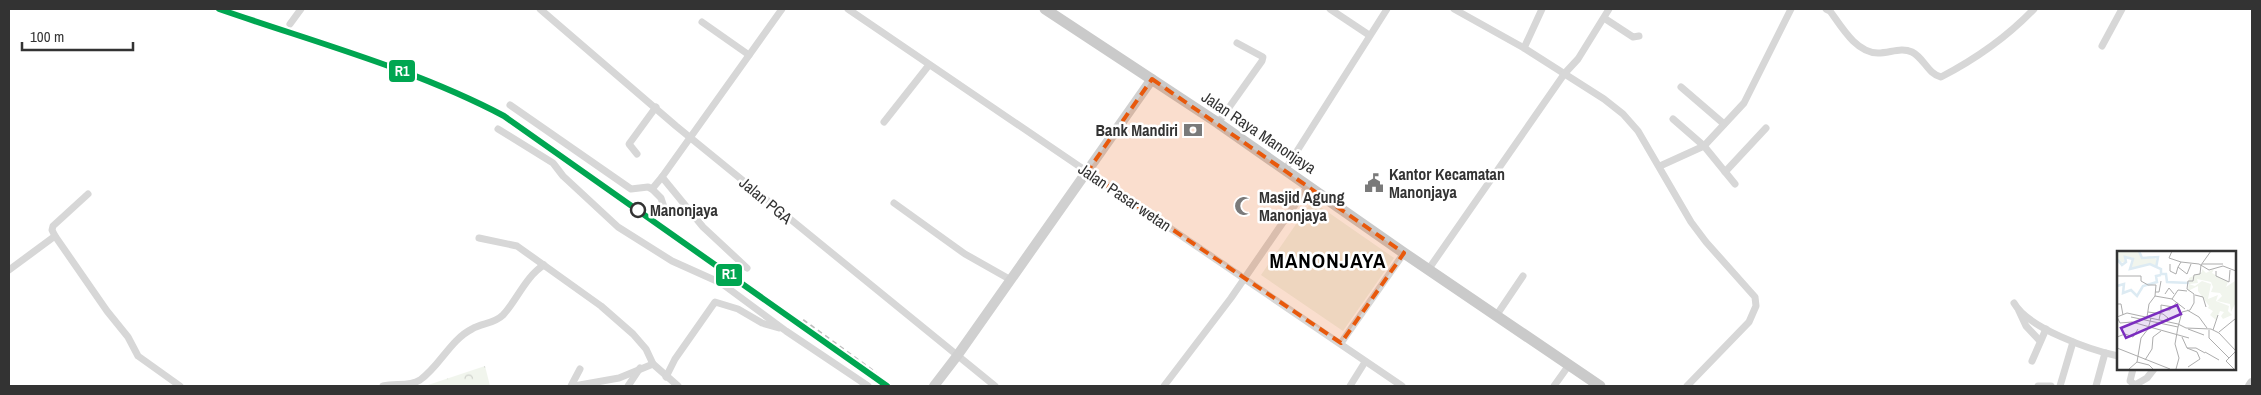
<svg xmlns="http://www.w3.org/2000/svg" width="2261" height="395" font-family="'Archivo Narrow',sans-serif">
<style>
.green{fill:#f1f5ed}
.forest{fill:url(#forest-crowns)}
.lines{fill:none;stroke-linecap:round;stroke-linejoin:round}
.street{stroke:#d7d7d7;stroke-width:7}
.secondary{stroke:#d0d0d0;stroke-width:10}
.primary{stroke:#cacaca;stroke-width:11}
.rail{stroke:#bebebe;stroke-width:2.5;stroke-dasharray:5 4;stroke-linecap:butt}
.rail-1-casing{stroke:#fff;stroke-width:10}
.rail-1{stroke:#00a651;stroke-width:6}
.marked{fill:#e8590c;fill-opacity:0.2;stroke:#e8590c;stroke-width:4;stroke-dasharray:10 6;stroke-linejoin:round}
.stop-dot{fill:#fff;stroke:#333;stroke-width:2.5}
.labels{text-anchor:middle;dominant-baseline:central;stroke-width:5;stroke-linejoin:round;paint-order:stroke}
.poi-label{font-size:16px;font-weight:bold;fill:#333;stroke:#fff;text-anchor:start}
.street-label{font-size:16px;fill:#333;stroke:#fff}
.stop-label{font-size:16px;font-weight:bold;fill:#333;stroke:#fff;text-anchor:start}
.district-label{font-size:21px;font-weight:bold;letter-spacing:1px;fill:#000;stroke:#fff}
.inset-river{fill:none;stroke:#ddebf3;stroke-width:2.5}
.inset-road{fill:none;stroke:#adadad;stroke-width:1}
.view{fill:#7b2cbf;fill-opacity:0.15;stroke:#7b2cbf;stroke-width:2.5}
.inset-edge{fill:none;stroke:#333;stroke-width:2.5}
.line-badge{stroke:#fff;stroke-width:2}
.badge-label{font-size:14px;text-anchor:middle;font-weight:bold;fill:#fff}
</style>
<defs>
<pattern id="forest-crowns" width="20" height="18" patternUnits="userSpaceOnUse" patternTransform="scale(1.25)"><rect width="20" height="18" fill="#f1f5ed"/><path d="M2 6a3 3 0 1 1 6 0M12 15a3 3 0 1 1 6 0" fill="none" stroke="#cfd2cc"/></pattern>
</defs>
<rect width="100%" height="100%" fill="#fff"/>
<polygon class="green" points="1312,201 1394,258 1343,331 1261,275"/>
<polygon class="forest" points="485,366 490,386 425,386"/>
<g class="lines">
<g class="street">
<polyline points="540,9 676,126 995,386"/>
<polyline points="848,9 1402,386"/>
<polyline points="1330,9 1369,35"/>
<polyline points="1454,9 1524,48 1604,99 1623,114 1638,131 1691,222 1706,242 1755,297 1756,306 1749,322 1687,386"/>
<path d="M 1826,9 L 1830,11 C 1841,26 1856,53 1878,53 C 1890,53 1901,47 1912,52 C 1924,58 1928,74 1941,77 C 1976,59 2007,37 2034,9"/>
<polyline points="1604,18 1633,37 1639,36"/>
<polyline points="702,22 749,55"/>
<polyline points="290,24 301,9"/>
<polyline points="2102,46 2122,9"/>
<polyline points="1524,48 1542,9"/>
<polyline points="1681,87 1724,124"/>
<polyline points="510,105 631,189 648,187 652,189 662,177"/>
<polyline points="1673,119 1704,146 1744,103 1791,9"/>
<polyline points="884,122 929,65"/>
<polyline points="1218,123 1262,61 1263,57 1237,43"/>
<polyline points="498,129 553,163 563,176 618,227 672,261 721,283 786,331 868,386"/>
<polyline points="637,154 629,144 656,107"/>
<polyline points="1660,166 1704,146 1735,184"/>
<polyline points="1285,170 1387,9"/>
<polyline points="1725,172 1766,128"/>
<polyline points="652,189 661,198 665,210"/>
<polyline points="894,203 965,254 1011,280"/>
<polyline points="55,236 52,230 53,226 88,194"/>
<polyline points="479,238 517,246 601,306 633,334 646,349 653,364 678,386"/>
<polyline points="747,268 703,227 662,177 782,9"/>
<polyline points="9,270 55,236 107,311 128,337 138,356 180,386"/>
<polyline points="1428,270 1565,73 1578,59 1609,9"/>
<path d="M 2014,303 C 2028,328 2090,350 2118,356"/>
<polyline points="2019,311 2026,326 2040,341"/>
<polyline points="1496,316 1523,276"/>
<polyline points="1341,343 1404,253"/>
<polyline points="2032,361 2046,329"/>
<polyline points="2133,369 2130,381 2135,385 2147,378 2154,369"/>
<polyline points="666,377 675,359 715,302 738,309 762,323 779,328"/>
<path d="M 383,386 C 396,383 409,387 420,380 C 440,366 450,340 472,329 C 482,323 494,324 503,315 C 517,300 526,276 544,265"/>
<polyline points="571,386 580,369"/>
<polyline points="574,386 619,378 653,364"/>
<polyline points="628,386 640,368"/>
<polyline points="1164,386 1231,298 1308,186"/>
<polyline points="1350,386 1365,362"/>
<polyline points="1554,386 1569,365"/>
<polyline points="2038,386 2051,386"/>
<polyline points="2060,386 2073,342"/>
<polyline points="2096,386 2105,353"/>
</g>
<g class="secondary">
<polyline points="934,386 957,356 1152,79"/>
<polyline points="2250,386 2252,383"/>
</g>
<polyline class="primary" points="1045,9 1218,123 1404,253 1600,386"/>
<polyline class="rail" points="803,320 876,373"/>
<g class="rail-1-casing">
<path id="rail-1" d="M 219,9 C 314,42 415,69 504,116 L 887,386"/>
</g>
<use href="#rail-1" class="rail-1"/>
</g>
<path class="marked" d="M 1152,79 L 1404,253 L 1341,343 L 1087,172 Z"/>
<defs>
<g id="bank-bare" transform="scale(1.5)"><path d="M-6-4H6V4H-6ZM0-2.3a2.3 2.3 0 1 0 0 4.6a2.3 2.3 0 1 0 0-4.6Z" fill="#7a7a7a" stroke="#fff" stroke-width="2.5" paint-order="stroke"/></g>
<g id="civic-bare" transform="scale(1.5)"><path d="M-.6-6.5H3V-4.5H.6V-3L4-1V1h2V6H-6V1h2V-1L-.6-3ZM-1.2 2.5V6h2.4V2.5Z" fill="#7a7a7a" stroke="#fff" stroke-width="2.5" paint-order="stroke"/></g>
<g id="mosque-bare" transform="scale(1.5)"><path d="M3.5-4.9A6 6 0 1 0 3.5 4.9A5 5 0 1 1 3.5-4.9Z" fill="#7a7a7a" stroke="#fff" stroke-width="2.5" paint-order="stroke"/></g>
</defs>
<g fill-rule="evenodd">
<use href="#bank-bare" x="1193" y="130"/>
<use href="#civic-bare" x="1374" y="183"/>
<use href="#mosque-bare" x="1244" y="206"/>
</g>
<circle class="stop-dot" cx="638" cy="210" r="7"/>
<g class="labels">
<g class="poi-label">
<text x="1178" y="130" text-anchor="end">Bank Mandiri</text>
<text x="1389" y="174">Kantor Kecamatan<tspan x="1389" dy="18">Manonjaya</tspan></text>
<text x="1259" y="197">Masjid Agung<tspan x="1259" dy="18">Manonjaya</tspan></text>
</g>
<g class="street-label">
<text transform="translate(1259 132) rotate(34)">Jalan Raya Manonjaya</text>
<text transform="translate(1125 197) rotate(34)">Jalan Pasar wetan</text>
<text transform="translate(766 200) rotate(40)">Jalan PGA</text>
</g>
<g class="stop-label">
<text x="650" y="210">Manonjaya</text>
</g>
<g class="district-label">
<text x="1328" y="260">MANONJAYA</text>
</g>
</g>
<g transform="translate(2117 251)">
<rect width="119" height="119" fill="#fff"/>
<path d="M 0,0 L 22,0 L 25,7 L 33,5 L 39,8 L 39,17 L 34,13 L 14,18 L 16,7 L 7,5 L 8,11 L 2,12 ZM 85,18 L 89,22 L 97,18 L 95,22 L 111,31 L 109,36 L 118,30 L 119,51 L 114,61 L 113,53 L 100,50 L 105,45 L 103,42 L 94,41 L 96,36 L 94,31 L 80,28 L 81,32 L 72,33 L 78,35 L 85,30 L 94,33 L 91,48 L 101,44 L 99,50 L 112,55 L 111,60 L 115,64 L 106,68 L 104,65 L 107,61 L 103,60 L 99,69 L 93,64 L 96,60 L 91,57 L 92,55 L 81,40 L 81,35 L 71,40 L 72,27 L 85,21 Z" fill="#f1f5ed"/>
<path class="inset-river" d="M 22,0 L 25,7 L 41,6 L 39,17M 0,8 L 5,14 L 9,11 L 8,6 L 16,8 L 13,18 L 33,13 L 44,18 L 44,23 L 49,23 L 50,31 L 72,32M 0,35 L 7,33 L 6,42 L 14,39 L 20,45 L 26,35 L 40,31 L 39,25 L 44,24"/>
<path class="inset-road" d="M 55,0 L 52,7 L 64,11 L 82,13 L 92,19 L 106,15 L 119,20M 64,11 L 61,16 L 70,23 L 74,13M 53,13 L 53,20 L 59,23 L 61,16M 85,13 L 106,13M 99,20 L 99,25 L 112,31 L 113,19M 0,25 L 24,25 L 24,30 L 31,34 L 39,34 L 38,45M 38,41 L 42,41 L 44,30M 48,43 L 52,37 L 57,43M 78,44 L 86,46 L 89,56M 55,48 L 61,39 L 70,40M 0,53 L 4,53 L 6,64M 44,59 L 44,54 L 56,56 L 60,51M 70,59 L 82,66 L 90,77M 31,61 L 46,63 L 51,67 L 50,71M 0,66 L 3,72 L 15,71 L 72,87M 0,66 L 10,62 L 61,73 L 69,77 L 94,78 L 102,82 L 119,100M 14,66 L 61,76 L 58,93 L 62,107 L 59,118M 30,66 L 32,53 L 38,45 L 55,48 L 68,58M 42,69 L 44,59 L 53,59 L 55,55M 61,76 L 65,61 L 73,59 L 77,52 L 77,43 L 70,38 L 71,30 L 76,30 L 77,24 L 83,23 L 84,14 L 94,0M 71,78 L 87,84M 92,79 L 92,87 L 112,107M 96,79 L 101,64M 102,81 L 118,68M 0,86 L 8,83 L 16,86 L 21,78M 65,86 L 70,97 L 79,97 L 88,102M 0,97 L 53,118M 70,97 L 80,101 L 83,108 L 71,116M 88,101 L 102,109M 28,109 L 35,98 L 36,86 L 44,80M 20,111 L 32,114 L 36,118M 12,118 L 20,111 L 24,87 L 31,78 L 34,67M 117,118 L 109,110 L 119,100"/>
<path class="view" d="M 60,54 L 64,63 L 9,87 L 4,77 Z"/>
<rect width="119" height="119" class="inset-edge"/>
</g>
<g class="line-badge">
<rect x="388" y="59" width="28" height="24" rx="5" fill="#00a651"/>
<rect x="715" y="263" width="28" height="24" rx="5" fill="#00a651"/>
</g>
<g class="badge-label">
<text x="402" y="76">R1</text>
<text x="729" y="279">R1</text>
</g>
<rect width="2261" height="395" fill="none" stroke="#333333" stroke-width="20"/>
<path d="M22 42v8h111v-8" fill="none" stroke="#333333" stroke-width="2.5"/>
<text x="30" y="42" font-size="15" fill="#333333" stroke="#ffffff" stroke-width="4" paint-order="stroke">100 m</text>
</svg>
